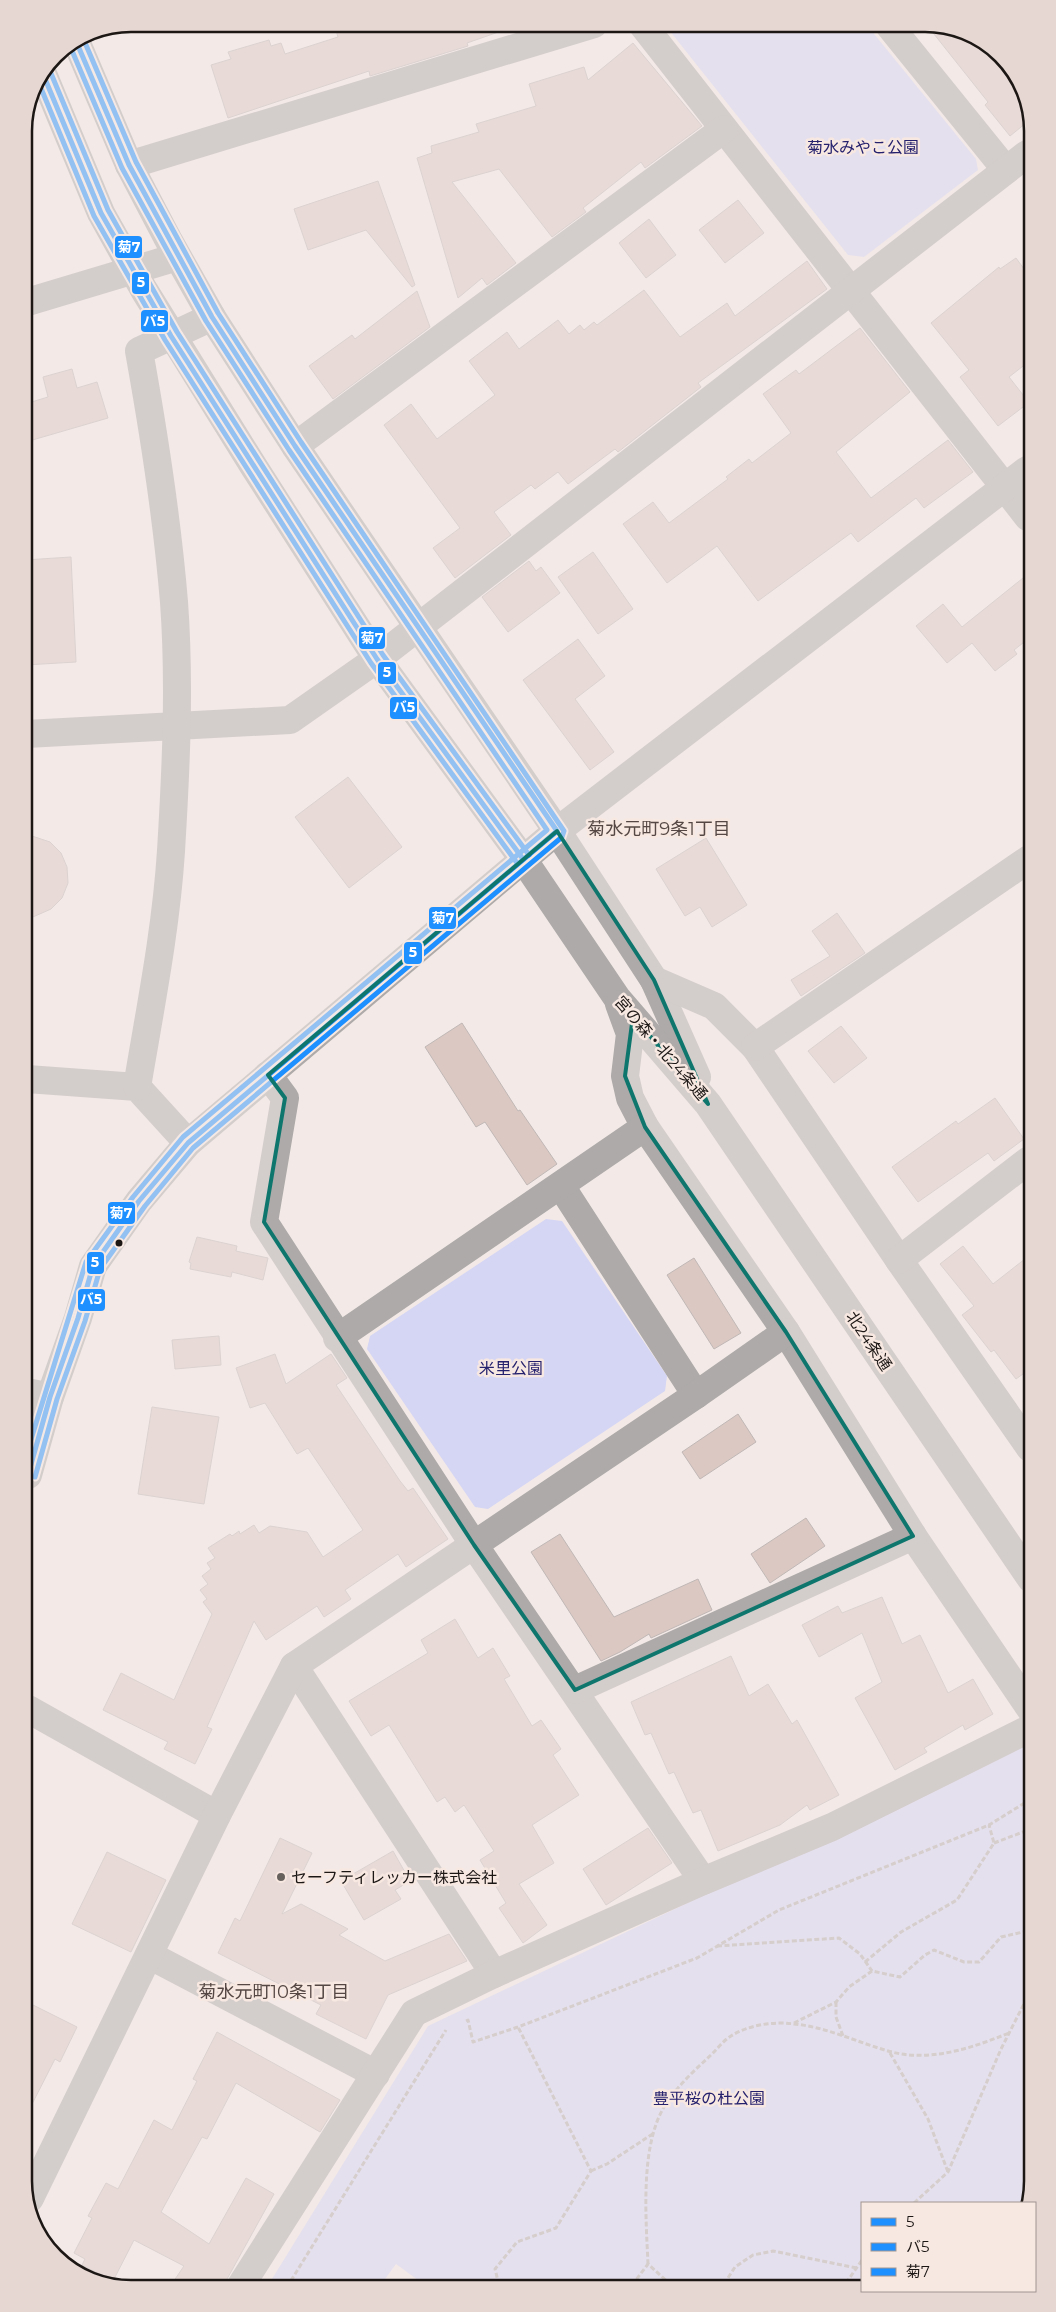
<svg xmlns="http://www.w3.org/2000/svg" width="1056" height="2312" font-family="Montserrat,'Noto Sans JP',sans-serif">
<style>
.green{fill:#d5d5f4}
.building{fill:#dbc8c2;stroke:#c0b8b6}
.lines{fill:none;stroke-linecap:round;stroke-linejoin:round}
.path{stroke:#b2adac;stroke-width:3;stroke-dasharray:5 2.5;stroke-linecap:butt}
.minor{stroke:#adaaa9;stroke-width:28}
.bus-1-casing{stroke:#f8e8e2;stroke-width:9}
.bus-2-casing{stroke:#f8e8e2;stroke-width:9}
.bus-3-casing{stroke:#f8e8e2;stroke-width:9}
.bus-1{stroke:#1e90ff;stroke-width:5}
.bus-2{stroke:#1e90ff;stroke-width:5}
.bus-3{stroke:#1e90ff;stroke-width:5}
.marked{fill:none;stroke:#0f766e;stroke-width:4;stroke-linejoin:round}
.bus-dot{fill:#1c1715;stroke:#f8e8e2;stroke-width:2}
.poi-dot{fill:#67615e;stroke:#f8e8e2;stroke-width:2}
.labels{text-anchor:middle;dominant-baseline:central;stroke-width:5;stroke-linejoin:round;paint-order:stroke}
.park-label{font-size:16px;fill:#25216d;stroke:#f8e8e2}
.street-label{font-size:16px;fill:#1c1715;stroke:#f8e8e2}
.poi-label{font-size:16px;fill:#1c1715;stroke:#f8e8e2;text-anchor:start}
.neighbourhood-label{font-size:18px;fill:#554844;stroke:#f8e8e2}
.rim{fill:none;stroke:#1c1715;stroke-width:2.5}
.line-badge{stroke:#f8e8e2;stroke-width:2}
.badge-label{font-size:14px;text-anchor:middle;font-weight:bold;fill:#fff}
</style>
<rect width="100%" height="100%" fill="#f3eae7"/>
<g class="green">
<polygon points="670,24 866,24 976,159 978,170 864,257 848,255 669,30"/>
<polygon points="546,1219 562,1221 667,1376 665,1391 488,1509 475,1507 367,1349 370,1336"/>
<polygon points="1031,1740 1032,2181 1025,2203 862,2203 862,2283 426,2286 396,2264 380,2286 267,2287 428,2026"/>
</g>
<g class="building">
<polygon points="334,24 510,24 510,28 467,43 468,46 370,76 369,71 228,118 211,65 231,59 228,52 269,40 271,46 281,43 285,54 338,37"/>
<polygon points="926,24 932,24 990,46 1026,97 1026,123 1010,136 985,105 988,102"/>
<polygon points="633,43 702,126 645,168 641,162 583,208 586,212 552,237 499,169 452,182 516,263 487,285 482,278 458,298 417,158 432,153 431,146 479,132 476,124 536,106 529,84 584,67 588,80"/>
<polygon points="378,181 415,285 412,287 366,230 308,250 294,209"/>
<polygon points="738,200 764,233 725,263 699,230"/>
<polygon points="649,219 676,255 646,278 619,243"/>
<polygon points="1016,258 1027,273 1027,363 1009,377 1027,400 1027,404 998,426 960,377 969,370 931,323 999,267 1000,269"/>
<polygon points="807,261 827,289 698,383 701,387 618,452 615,449 568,484 558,472 535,489 531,485 494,512 511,535 455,578 433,548 460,528 384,425 411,404 437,439 495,395 469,361 507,332 519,349 558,320 569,334 580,325 584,330 594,322 597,325 644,290 680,337 727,303 735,316"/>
<polygon points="417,291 430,327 333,399 309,366 352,335 355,339"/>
<polygon points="860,328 910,392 836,452 871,498 948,440 973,472 924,508 916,498 858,542 851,533 758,601 717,546 667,583 623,524 653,502 669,523 728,479 726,477 749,459 752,463 791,433 763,394 796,370 799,374"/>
<polygon points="72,369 77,388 97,382 108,418 29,441 25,427 25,404 48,397 43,377"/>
<polygon points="593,552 633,609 598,634 558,577"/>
<polygon points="71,557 76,662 25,665 25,560"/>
<polygon points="529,561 536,571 541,567 560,593 508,632 482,597"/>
<polygon points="1028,574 1028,639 1014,650 1017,654 995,671 972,643 947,663 916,626 943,604 962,627"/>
<polygon points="578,639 605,676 575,699 614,752 590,770 523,680"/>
<polygon points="348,777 402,847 349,888 295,817"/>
<polygon points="26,834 50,842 61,853 67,867 68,883 62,898 51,909 26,920"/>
<polygon points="706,838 747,905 712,927 700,907 685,916 656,869"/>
<polygon points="837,913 865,953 801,996 791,980 830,956 812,931"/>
<polygon points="462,1023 518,1111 520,1110 557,1164 527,1185 485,1122 476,1127 425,1047"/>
<polygon points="841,1026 867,1058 834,1083 808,1051"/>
<polygon points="995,1098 1024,1139 994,1161 988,1153 918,1202 892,1167 956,1121 958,1124"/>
<polygon points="197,1237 237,1246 236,1251 268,1258 263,1280 232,1272 231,1277 190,1269 191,1263 189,1262"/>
<polygon points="963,1246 993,1284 1030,1255 1030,1369 1016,1379 994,1350 991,1352 962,1315 974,1306 940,1264"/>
<polygon points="694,1258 741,1333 714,1349 667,1275"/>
<polygon points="219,1336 221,1365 175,1369 172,1340"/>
<polygon points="275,1354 286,1384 331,1354 347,1378 336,1385 400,1481 408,1491 413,1488 448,1539 406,1567 398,1554 345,1590 351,1599 324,1617 317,1606 266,1640 254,1621 207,1727 212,1729 195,1764 164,1749 168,1742 103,1710 121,1673 174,1700 212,1614 203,1602 207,1599 200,1590 208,1584 202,1576 211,1569 207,1563 215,1558 208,1548 230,1534 232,1536 239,1531 240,1534 254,1525 259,1533 270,1526 307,1532 323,1557 363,1530 308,1448 297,1454 265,1403 250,1408 236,1368"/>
<polygon points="152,1407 219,1417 204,1504 138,1494"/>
<polygon points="738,1414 756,1442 700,1479 682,1452"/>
<polygon points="806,1518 825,1546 770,1583 751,1554"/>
<polygon points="560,1534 614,1617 698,1579 712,1610 651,1638 649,1634 620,1652 601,1661 531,1552"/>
<polygon points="882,1597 902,1644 920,1635 948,1693 973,1679 993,1714 965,1730 963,1725 924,1748 927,1752 895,1770 855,1698 882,1682 862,1633 819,1657 802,1625 838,1606 842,1613"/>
<polygon points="455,1619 478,1658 493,1648 510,1676 504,1679 532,1726 541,1720 561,1749 553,1755 579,1795 532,1825 554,1863 519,1884 547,1925 523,1943 499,1908 506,1903 480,1860 494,1851 464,1805 455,1812 445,1797 437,1802 389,1725 371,1736 349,1701 428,1653 421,1640"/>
<polygon points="731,1656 749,1696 768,1684 792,1724 797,1720 839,1795 810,1810 807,1805 780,1825 718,1851 701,1810 693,1813 674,1772 669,1774 651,1733 645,1735 631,1702"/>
<polygon points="648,1828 672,1863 606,1905 583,1869"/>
<polygon points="280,1838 312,1853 282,1914 301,1904 348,1929 339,1935 385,1961 449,1934 467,1961 388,1995 366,2039 316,2014 321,2005 218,1953 235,1918 240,1921"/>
<polygon points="393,1851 410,1881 395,1890 401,1899 364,1920 341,1881"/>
<polygon points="107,1852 166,1880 131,1952 72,1924"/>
<polygon points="29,2003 77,2027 60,2062 55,2059 29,2110"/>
<polygon points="217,2032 340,2100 320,2132 236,2083 207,2139 202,2137 161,2212 209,2244 246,2178 274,2194 227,2279 225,2287 169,2288 184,2266 134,2240 113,2281 82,2265 85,2259 74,2253 92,2218 88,2216 106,2183 118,2189 154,2120 172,2130 197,2081 193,2079"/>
</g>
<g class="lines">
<g class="path">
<polyline points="994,1843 1031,1829"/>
<polyline points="717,1946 839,1938 860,1954 872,1971"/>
<polyline points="865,1962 901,1932 957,1900 994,1843 989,1825"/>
<polyline points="836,2002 836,2017 843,2036"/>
<polyline points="466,2021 468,2020 473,2042 518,2027 697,1958 779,1910 989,1825 1031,1799"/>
<polyline points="794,2023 836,2002 849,1987 872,1971 900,1977 925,1955 934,1950 964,1962 979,1962 1001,1937 1032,1930"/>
<polyline points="890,2053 928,2119 948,2172"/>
<polyline points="591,2171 607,2164 654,2133"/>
<polyline points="914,2203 948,2172 1001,2049 1032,1988"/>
<path d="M 648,2264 C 646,2219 640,2147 664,2107 C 676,2087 695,2070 712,2054 C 718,2048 724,2040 731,2036 C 748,2025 774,2021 794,2024 C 826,2027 857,2042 888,2051 C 929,2063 972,2048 1009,2033"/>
<polyline points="846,2283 862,2260"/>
<polyline points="724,2284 735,2267 753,2255 773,2251 857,2268"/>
<polyline points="499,2285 495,2269 517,2242 556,2228 591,2171 518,2027"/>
<polyline points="632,2285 648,2264 670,2284"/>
<polyline points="287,2287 446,2030"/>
</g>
<g class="minor">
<polyline points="642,24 1028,517"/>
<polyline points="888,24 1006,170"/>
<polyline points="76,41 129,165 169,241 212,317 295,446 557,831 654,980 697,1077"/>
<polyline points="43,74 101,213 144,290 254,467 377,659 523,859 617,998 708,1104 1031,1579"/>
<polyline points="129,165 594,24"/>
<polyline points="24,303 177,257"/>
<polyline points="295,446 724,129"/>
<polyline points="26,734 290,720 377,659 1027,154"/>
<polyline points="654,980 714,1006 755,1047 899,1260 1030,1448"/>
<polyline points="619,1004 630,1034 625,1076 630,1098 645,1127 786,1332 913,1536 1031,1710"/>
<polyline points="755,1047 1029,859"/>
<polyline points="268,1075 285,1098 264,1222 474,1545 703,1881"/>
<polyline points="27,1079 137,1087 188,1143"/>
<path d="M 137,1087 C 150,1009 166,930 171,851 C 176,769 180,684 174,602 C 167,517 154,434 139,351 L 212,317"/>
<polyline points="561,1186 696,1395"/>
<polyline points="899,1260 1029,1160"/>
<polyline points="337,1338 645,1127"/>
<polyline points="27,1392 50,1397"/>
<polyline points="28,1475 50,1397 78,1318 93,1266 139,1201 188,1143 557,831 1027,470"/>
<polyline points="294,1666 494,1974"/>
<polyline points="575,1690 913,1536"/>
<polyline points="28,1709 217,1815"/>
<polyline points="149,1955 376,2074"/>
<polyline points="30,2198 217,1815 294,1666 696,1395 786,1332"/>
<polyline points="240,2287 414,2013 494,1974 703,1881 832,1827 1031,1728"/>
</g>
<g class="bus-1-casing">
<g id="bus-1">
<polyline points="43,74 101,213 171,336 377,659 523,859"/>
<polyline points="28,1475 50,1397 78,1318 93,1266 139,1201 188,1143 557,831 295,446 212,317 129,165 76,41"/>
</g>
</g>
<g class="bus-2-casing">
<g id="bus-2">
<polyline points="38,81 94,216 165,340 371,663 517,863"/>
<polyline points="35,1477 57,1399 85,1321 100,1269 145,1206 193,1148 562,837 564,831 301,442 218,313 136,162 83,38"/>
</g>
</g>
<g class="bus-3-casing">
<g id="bus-3">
<polyline points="50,71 108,210 177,332 383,655 529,855"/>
<polyline points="28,1449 86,1262 133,1197 183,1137 547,830 289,450 206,321 122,168 70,46"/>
</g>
</g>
<use href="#bus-1" class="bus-1"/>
<use href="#bus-2" class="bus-2"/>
<use href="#bus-3" class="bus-3"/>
</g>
<path d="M0 0H1056V2312H0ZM 557,831 L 654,980 L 708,1104 L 633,1016 L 625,1076 L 645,1127 L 786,1332 L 913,1536 L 575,1690 L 474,1545 L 264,1222 L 285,1098 L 268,1075 Z" fill="#f3eae7" fill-opacity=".55" fill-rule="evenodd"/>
<path class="marked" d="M 557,831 L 654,980 L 708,1104 L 633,1016 L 625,1076 L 645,1127 L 786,1332 L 913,1536 L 575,1690 L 474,1545 L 264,1222 L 285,1098 L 268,1075 Z"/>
<circle class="bus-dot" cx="119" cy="1243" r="4.5"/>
<circle class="poi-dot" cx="281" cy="1877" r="5"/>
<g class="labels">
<g class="park-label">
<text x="863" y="147">菊水みやこ公園</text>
<text x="511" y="1368">米里公園</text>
<text x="709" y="2098">豊平桜の杜公園</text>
</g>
<g class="street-label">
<text transform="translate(661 1048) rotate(49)">宮の森・北24条通</text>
<text transform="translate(869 1341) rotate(56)">北24条通</text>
</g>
<g class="poi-label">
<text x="291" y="1877">セーフティレッカー株式会社</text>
</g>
<g class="neighbourhood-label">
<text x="659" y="829">菊水元町9条1丁目</text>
<text x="274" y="1992">菊水元町10条1丁目</text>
</g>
</g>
<path d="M0 0H1056V2312H0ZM131 32H925A99 99 0 0 1 1024 131V2181A99 99 0 0 1 925 2280H131A99 99 0 0 1 32 2181V131A99 99 0 0 1 131 32Z" fill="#e6d7d2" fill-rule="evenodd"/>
<path class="rim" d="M131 32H925A99 99 0 0 1 1024 131V2181A99 99 0 0 1 925 2280H131A99 99 0 0 1 32 2181V131A99 99 0 0 1 131 32Z"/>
<g class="line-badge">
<rect x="114" y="235" width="29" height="24" rx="5" fill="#1e90ff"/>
<rect x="131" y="271" width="19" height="24" rx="5" fill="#1e90ff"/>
<rect x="140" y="309" width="29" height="24" rx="5" fill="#1e90ff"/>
<rect x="358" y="626" width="28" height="24" rx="5" fill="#1e90ff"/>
<rect x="377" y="661" width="20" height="24" rx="5" fill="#1e90ff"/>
<rect x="389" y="696" width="29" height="24" rx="5" fill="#1e90ff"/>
<rect x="428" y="906" width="29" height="24" rx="5" fill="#1e90ff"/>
<rect x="403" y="941" width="20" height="24" rx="5" fill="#1e90ff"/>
<rect x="107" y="1201" width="29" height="24" rx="5" fill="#1e90ff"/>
<rect x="86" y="1251" width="19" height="24" rx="5" fill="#1e90ff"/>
<rect x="77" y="1288" width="29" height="24" rx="5" fill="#1e90ff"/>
</g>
<g class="badge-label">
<text x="129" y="252">菊7</text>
<text x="141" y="287">5</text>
<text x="154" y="326">バ5</text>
<text x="372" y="643">菊7</text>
<text x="387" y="677">5</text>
<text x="404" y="712">バ5</text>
<text x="443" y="923">菊7</text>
<text x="413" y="957">5</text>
<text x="121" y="1218">菊7</text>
<text x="95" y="1267">5</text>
<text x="91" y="1304">バ5</text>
</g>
<rect x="861" y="2202" width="175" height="90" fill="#f8e8e2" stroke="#a09490"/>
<rect x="871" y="2218" width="25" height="8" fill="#1e90ff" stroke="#a09490"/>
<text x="906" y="2227" font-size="15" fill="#1c1715">5</text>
<rect x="871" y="2243" width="25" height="8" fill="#1e90ff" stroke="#a09490"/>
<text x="906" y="2252" font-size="15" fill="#1c1715">バ5</text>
<rect x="871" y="2268" width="25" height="8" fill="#1e90ff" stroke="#a09490"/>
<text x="906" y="2277" font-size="15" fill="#1c1715">菊7</text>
</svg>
